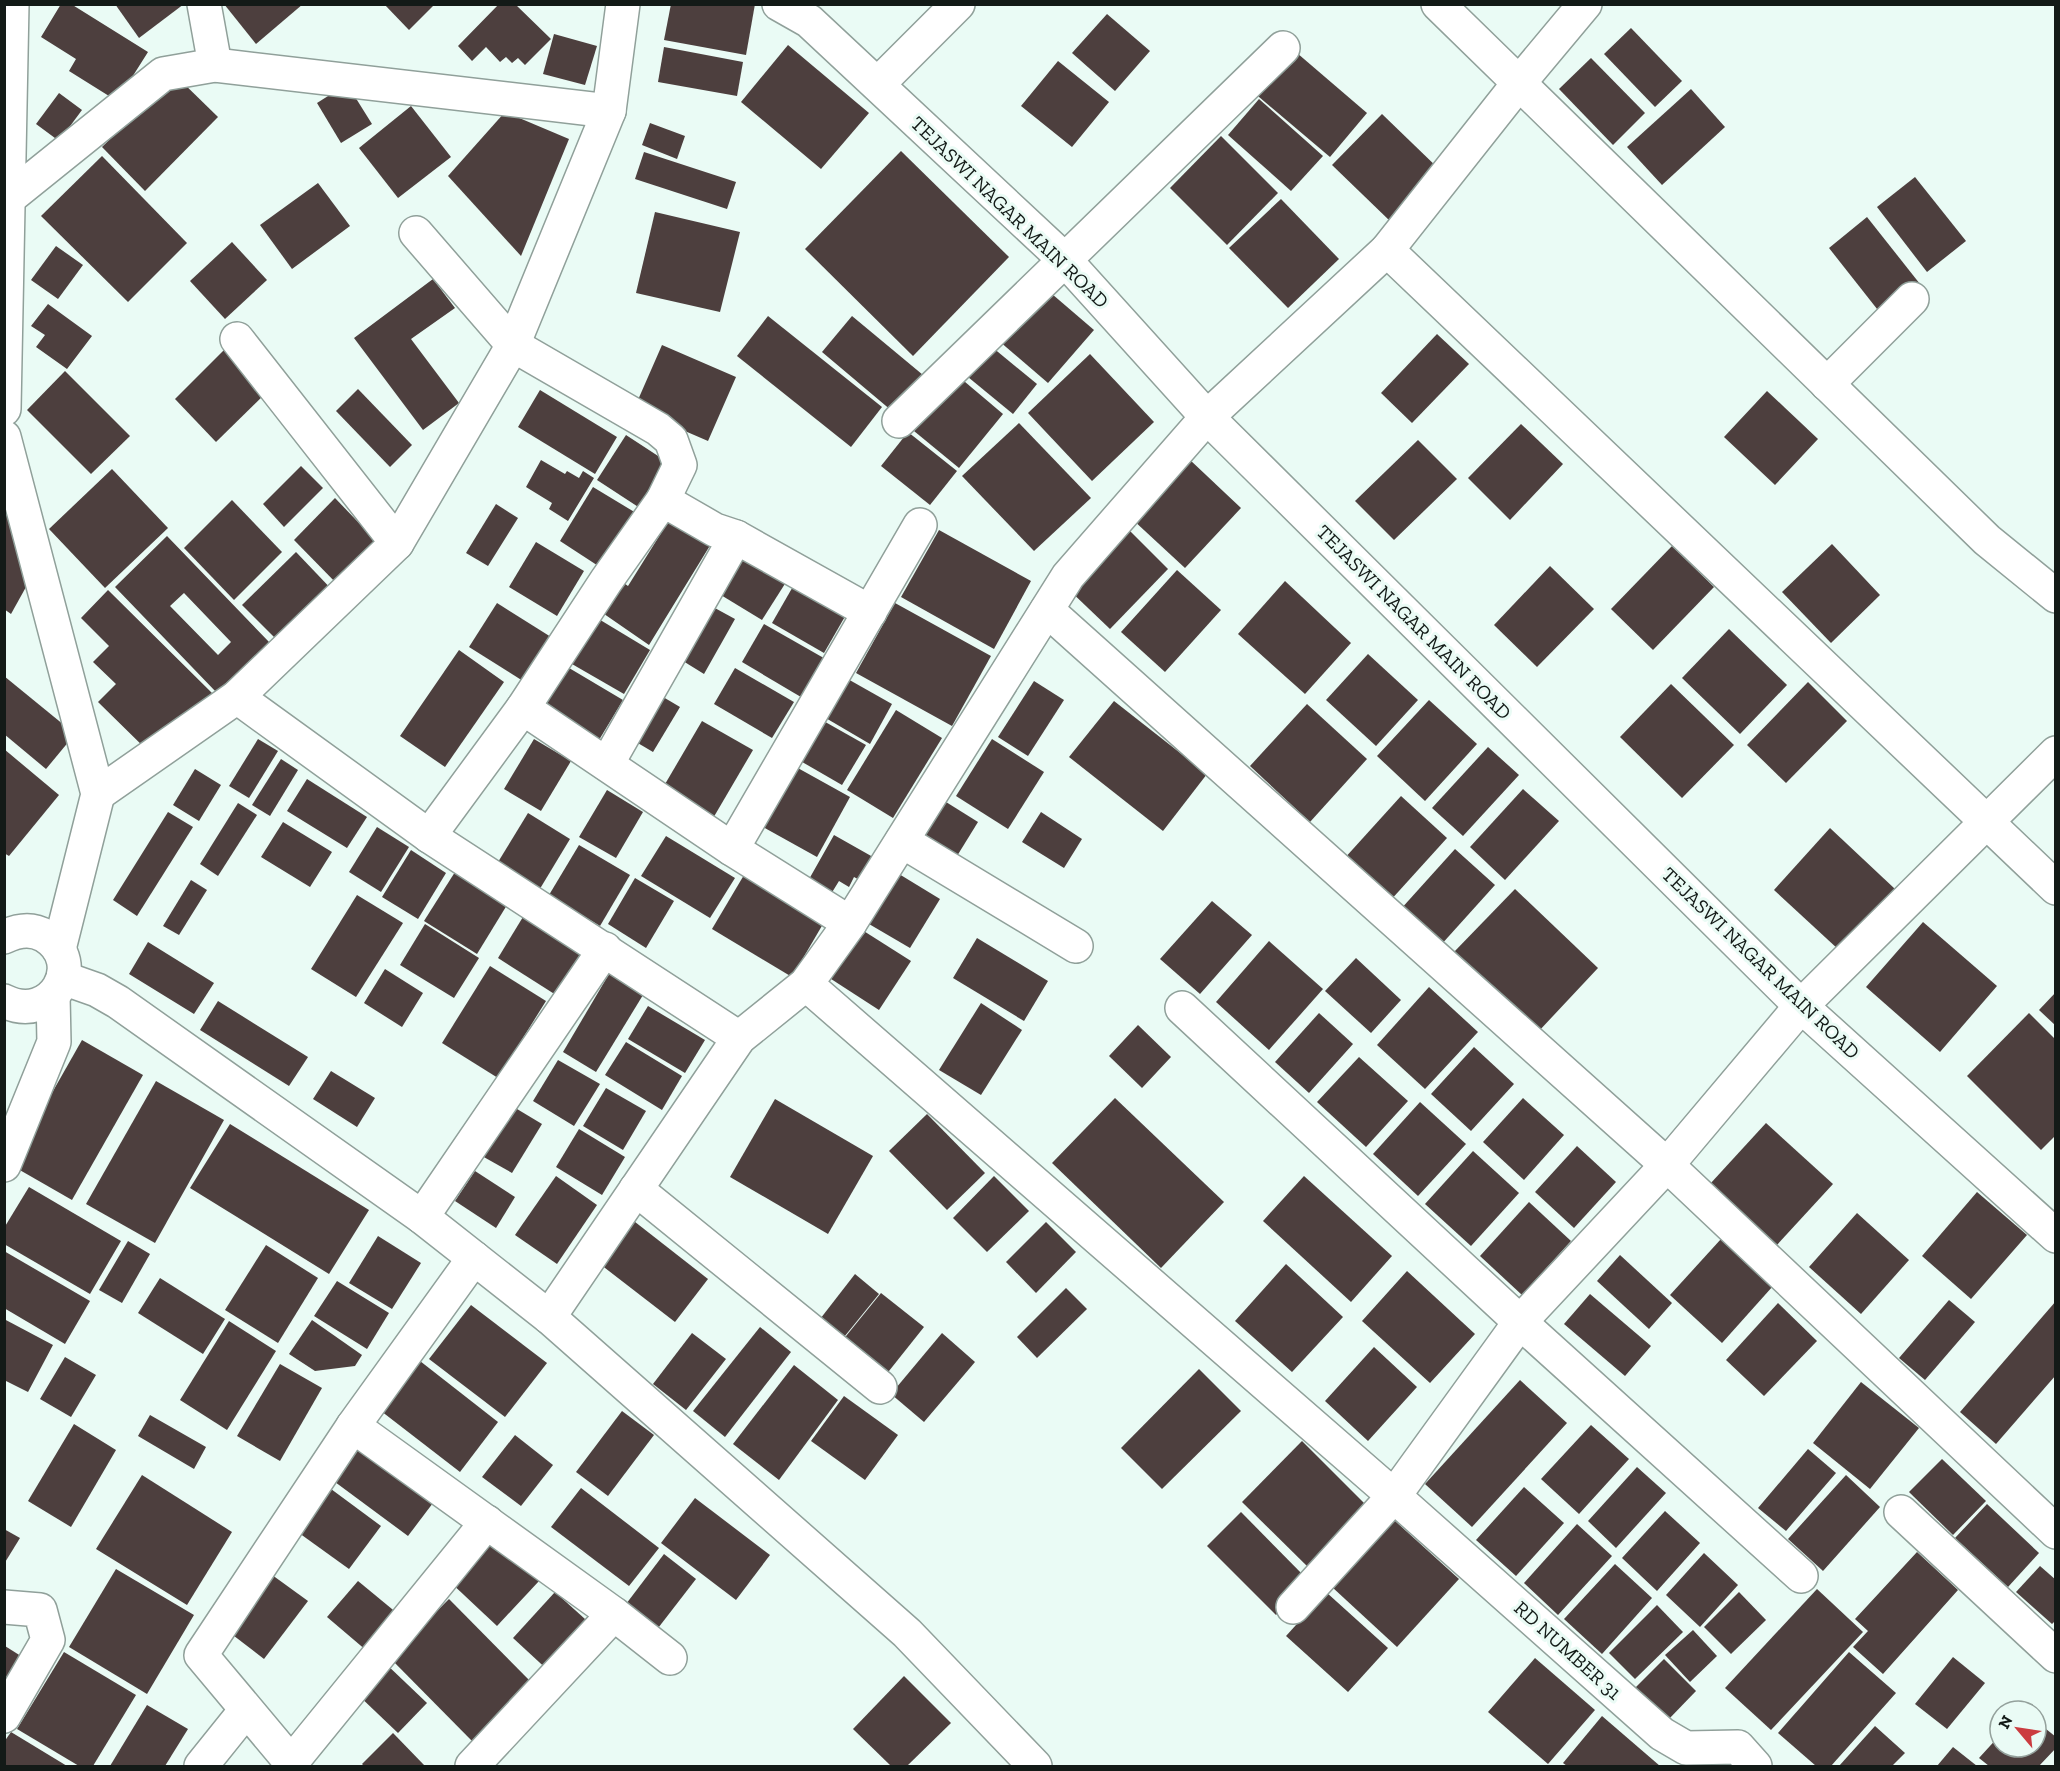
<svg xmlns="http://www.w3.org/2000/svg" width="2060" height="1771" font-family="'Zilla Slab',serif">
<style>
.building{fill:#4d3f3e;fill-rule:evenodd}
.lines{fill:none;stroke-linecap:round;stroke-linejoin:round}
.minor-casing{stroke:#90a09a;stroke-width:36}
.minor{stroke:#fff;stroke-width:33}
.labels{text-anchor:middle;dominant-baseline:central;stroke-width:6;stroke-linejoin:round;paint-order:stroke}
.street-label{font-size:20px;fill:#131a17;stroke:#eafbf5}
</style>
<rect width="100%" height="100%" fill="#eafbf5"/>
<g class="building">
<polygon points="61,4 71,4 148,52 117,101 69,71 76,59 41,37"/>
<polygon points="115,4 184,4 139,38"/>
<polygon points="224,4 303,4 256,44"/>
<polygon points="384,4 435,4 409,30"/>
<polygon points="499,4 515,4 551,39 525,65 518,58 512,63 506,57 500,62 486,47 472,61 458,46"/>
<polygon points="671,4 755,4 746,55 664,40"/>
<polygon points="1107,14 1150,51 1115,91 1072,53"/>
<polygon points="1631,28 1682,81 1655,107 1604,54"/>
<polygon points="554,34 597,46 585,85 543,74"/>
<polygon points="788,45 869,113 821,169 741,102"/>
<polygon points="664,47 743,62 737,96 658,82"/>
<polygon points="1290,47 1367,113 1330,157 1252,91"/>
<polygon points="1591,58 1645,113 1613,145 1559,89"/>
<polygon points="1058,61 1109,102 1072,147 1021,106"/>
<polygon points="175,75 218,117 145,191 102,147"/>
<polygon points="347,84 372,124 341,143 317,103"/>
<polygon points="1691,89 1725,127 1662,185 1627,147"/>
<polygon points="59,93 82,110 59,141 36,124"/>
<polygon points="1259,99 1323,156 1291,191 1228,135"/>
<polygon points="411,106 451,157 398,198 359,148"/>
<polygon points="505,112 569,139 521,256 448,176"/>
<polygon points="1382,114 1441,171 1391,222 1332,165"/>
<polygon points="650,123 685,136 677,159 642,145"/>
<polygon points="1221,136 1278,193 1227,245 1170,188"/>
<polygon points="901,151 1009,257 913,356 805,249"/>
<polygon points="644,152 736,182 727,209 635,179"/>
<polygon points="102,156 187,243 128,302 41,216"/>
<polygon points="1915,177 1966,241 1927,272 1877,207"/>
<polygon points="318,183 350,226 292,269 260,225"/>
<polygon points="1281,199 1339,259 1288,308 1229,248"/>
<polygon points="655,212 740,232 720,312 636,293"/>
<polygon points="1867,217 1920,284 1881,314 1829,248"/>
<polygon points="232,242 267,280 225,319 190,281"/>
<polygon points="56,246 83,265 58,299 31,280"/>
<polygon points="433,279 455,308 411,339 459,403 423,430 354,338"/>
<polygon points="1045,288 1094,330 1048,383 999,341"/>
<polygon points="48,304 92,336 67,369 36,347 45,335 31,326"/>
<polygon points="768,316 882,407 851,447 737,356"/>
<polygon points="852,316 923,375 892,411 822,352"/>
<polygon points="1437,334 1469,364 1412,423 1381,393"/>
<polygon points="662,345 736,377 708,441 634,409"/>
<polygon points="228,346 270,389 216,442 175,399"/>
<polygon points="992,347 1037,384 1013,414 968,377"/>
<polygon points="1090,354 1154,422 1092,481 1028,413"/>
<polygon points="65,371 130,436 91,474 27,410"/>
<polygon points="958,376 1003,414 959,468 914,431"/>
<polygon points="358,389 412,445 390,467 336,411"/>
<polygon points="540,390 617,437 595,474 518,427"/>
<polygon points="1767,391 1818,439 1775,485 1724,437"/>
<polygon points="1019,423 1091,498 1034,551 962,476"/>
<polygon points="1521,424 1563,464 1510,520 1468,478"/>
<polygon points="908,432 957,471 930,505 881,466"/>
<polygon points="626,435 678,469 649,514 597,480"/>
<polygon points="1418,440 1457,479 1394,540 1355,501"/>
<polygon points="1189,459 1241,508 1185,568 1132,519"/>
<polygon points="541,460 565,474 567,471 579,478 583,471 594,478 568,521 549,509 552,503 526,487"/>
<polygon points="301,466 323,488 284,527 263,504"/>
<polygon points="112,469 168,528 105,588 49,529"/>
<polygon points="593,487 641,516 606,571 560,541"/>
<polygon points="335,498 382,547 341,588 294,540"/>
<polygon points="232,500 282,552 234,600 184,548"/>
<polygon points="4,503 26,587 11,614 4,609"/>
<polygon points="496,504 518,518 488,566 466,553"/>
<polygon points="673,514 714,539 649,645 594,607 614,576 628,586"/>
<polygon points="1124,525 1168,569 1110,629 1065,586"/>
<polygon points="939,530 1031,581 994,649 901,597"/>
<path d="M 167,536 L 269,642 L 217,693 L 115,587 ZM 184,593 L 231,642 L 218,655 L 170,606 Z"/>
<polygon points="536,542 584,571 557,616 509,587"/>
<polygon points="1832,544 1880,595 1831,643 1782,592"/>
<polygon points="1672,546 1714,587 1653,650 1611,609"/>
<polygon points="736,548 788,579 762,620 711,589"/>
<polygon points="296,552 337,595 284,647 242,605"/>
<polygon points="1550,566 1594,609 1537,667 1494,625"/>
<polygon points="1177,570 1221,610 1165,672 1121,632"/>
<polygon points="1285,581 1351,643 1305,694 1238,634"/>
<polygon points="795,583 847,613 824,653 772,623"/>
<polygon points="108,590 212,693 151,754 98,702 116,684 93,662 109,646 81,618"/>
<polygon points="497,603 551,637 523,681 469,647"/>
<polygon points="895,603 991,656 952,726 856,673"/>
<polygon points="713,607 735,619 704,674 683,661"/>
<polygon points="592,615 650,650 624,694 565,660"/>
<polygon points="764,624 829,661 806,700 742,662"/>
<polygon points="1729,629 1787,685 1740,734 1682,678"/>
<polygon points="459,650 504,682 445,767 400,736"/>
<polygon points="1368,654 1418,700 1376,746 1326,700"/>
<polygon points="564,665 623,700 599,740 541,704"/>
<polygon points="735,668 794,702 772,738 714,704"/>
<polygon points="4,676 75,734 46,769 4,734"/>
<polygon points="846,678 892,704 870,744 824,717"/>
<polygon points="1034,681 1064,700 1028,756 998,737"/>
<polygon points="1808,682 1847,721 1786,783 1747,745"/>
<polygon points="1671,684 1734,745 1682,798 1620,737"/>
<polygon points="658,694 680,707 653,752 631,739"/>
<polygon points="1429,700 1477,744 1425,801 1377,756"/>
<polygon points="1114,701 1207,774 1163,831 1069,757"/>
<polygon points="1307,704 1367,759 1310,822 1250,766"/>
<polygon points="896,710 942,738 893,818 847,790"/>
<polygon points="820,719 866,745 842,785 797,759"/>
<polygon points="702,721 753,750 712,820 661,791"/>
<polygon points="258,739 278,751 249,798 229,786"/>
<polygon points="534,739 571,761 541,811 504,789"/>
<polygon points="992,739 1044,772 1008,829 956,796"/>
<polygon points="1488,747 1519,775 1463,836 1432,808"/>
<polygon points="4,749 59,795 9,856 4,853"/>
<polygon points="281,759 298,770 270,816 252,805"/>
<polygon points="796,767 850,797 817,857 763,827"/>
<polygon points="195,769 221,785 199,821 173,805"/>
<polygon points="307,779 367,817 347,848 287,811"/>
<polygon points="1523,789 1559,821 1505,880 1470,847"/>
<polygon points="607,790 643,812 616,858 579,837"/>
<polygon points="1401,796 1447,838 1389,902 1343,860"/>
<polygon points="946,802 978,822 957,856 924,835"/>
<polygon points="238,803 257,815 218,876 200,864"/>
<polygon points="168,812 193,827 137,916 113,900"/>
<polygon points="1041,812 1082,839 1064,868 1022,842"/>
<polygon points="528,813 570,839 538,892 495,867"/>
<polygon points="283,822 332,852 310,887 261,857"/>
<polygon points="377,827 409,847 381,892 349,872"/>
<polygon points="1830,828 1895,889 1839,950 1774,890"/>
<polygon points="834,835 880,861 867,884 854,877 849,887 839,881 831,894 808,881"/>
<polygon points="666,836 735,878 710,918 641,876"/>
<polygon points="579,845 630,875 600,926 549,895"/>
<polygon points="1455,849 1495,885 1440,946 1400,910"/>
<polygon points="411,850 446,873 418,919 382,897"/>
<polygon points="455,872 507,905 477,954 424,921"/>
<polygon points="899,874 940,899 910,948 869,924"/>
<polygon points="744,875 823,924 792,977 712,929"/>
<polygon points="635,878 674,901 646,948 608,924"/>
<polygon points="191,880 207,890 179,935 163,926"/>
<polygon points="1515,889 1598,968 1538,1032 1454,952"/>
<polygon points="357,895 403,923 356,997 311,969"/>
<polygon points="1212,901 1252,935 1200,994 1160,959"/>
<polygon points="526,912 585,949 556,995 498,958"/>
<polygon points="1923,922 1997,986 1940,1052 1866,987"/>
<polygon points="425,924 479,958 454,998 400,965"/>
<polygon points="859,928 911,961 879,1010 828,977"/>
<polygon points="977,938 1048,981 1024,1021 953,978"/>
<polygon points="1269,941 1323,989 1269,1050 1216,1002"/>
<polygon points="148,942 214,983 194,1014 129,974"/>
<polygon points="1356,958 1401,1000 1371,1033 1325,991"/>
<polygon points="490,966 546,1001 498,1078 442,1043"/>
<polygon points="385,969 423,993 402,1027 364,1003"/>
<polygon points="609,974 643,995 596,1072 563,1052"/>
<polygon points="1429,987 1478,1032 1425,1089 1377,1045"/>
<polygon points="2056,992 2056,1026 2039,1010"/>
<polygon points="218,1001 308,1057 289,1086 200,1030"/>
<polygon points="981,1003 1022,1030 981,1095 939,1070"/>
<polygon points="648,1006 705,1040 685,1073 628,1039"/>
<polygon points="1319,1013 1353,1044 1309,1093 1275,1062"/>
<polygon points="2029,1013 2056,1040 2056,1135 2041,1150 1967,1076"/>
<polygon points="1138,1025 1171,1057 1142,1088 1109,1056"/>
<polygon points="82,1040 143,1075 72,1200 11,1165"/>
<polygon points="626,1042 682,1076 662,1110 605,1075"/>
<polygon points="1474,1047 1514,1084 1471,1131 1431,1094"/>
<polygon points="1359,1057 1408,1101 1366,1147 1317,1102"/>
<polygon points="558,1060 600,1084 574,1126 533,1101"/>
<polygon points="331,1071 375,1098 357,1127 313,1099"/>
<polygon points="156,1081 224,1120 155,1243 86,1204"/>
<polygon points="606,1088 646,1111 623,1150 583,1126"/>
<polygon points="1115,1098 1224,1202 1161,1268 1052,1163"/>
<polygon points="1523,1098 1564,1135 1524,1180 1483,1142"/>
<polygon points="775,1099 873,1156 828,1234 730,1177"/>
<polygon points="1420,1102 1466,1144 1418,1196 1373,1154"/>
<polygon points="512,1106 542,1124 512,1173 482,1156"/>
<polygon points="927,1114 985,1173 947,1210 889,1151"/>
<polygon points="1766,1123 1833,1184 1776,1246 1710,1184"/>
<polygon points="230,1124 369,1210 329,1274 190,1188"/>
<polygon points="579,1129 625,1157 602,1195 556,1167"/>
<polygon points="1577,1146 1616,1182 1574,1228 1535,1192"/>
<polygon points="1473,1151 1519,1193 1471,1246 1425,1204"/>
<polygon points="475,1171 515,1197 496,1228 455,1201"/>
<polygon points="556,1176 597,1205 557,1264 515,1235"/>
<polygon points="994,1176 1029,1211 987,1252 953,1218"/>
<polygon points="1304,1176 1392,1256 1351,1302 1263,1221"/>
<polygon points="29,1187 121,1241 90,1294 4,1244 4,1228"/>
<polygon points="1977,1192 2027,1235 1971,1299 1922,1256"/>
<polygon points="1529,1202 1571,1241 1522,1295 1480,1256"/>
<polygon points="1857,1213 1909,1260 1861,1314 1809,1267"/>
<polygon points="630,1218 708,1279 675,1322 596,1261"/>
<polygon points="1046,1222 1076,1252 1036,1293 1006,1262"/>
<polygon points="378,1236 421,1263 392,1309 349,1283"/>
<polygon points="1721,1239 1773,1286 1722,1343 1670,1295"/>
<polygon points="128,1241 150,1254 122,1303 99,1290"/>
<polygon points="266,1245 318,1278 278,1343 225,1310"/>
<polygon points="4,1251 90,1301 65,1344 4,1308"/>
<polygon points="1620,1255 1672,1303 1649,1329 1597,1281"/>
<polygon points="1286,1264 1343,1317 1292,1372 1235,1321"/>
<polygon points="1407,1271 1475,1334 1430,1383 1362,1321"/>
<polygon points="855,1274 879,1294 840,1342 817,1323"/>
<polygon points="160,1278 225,1319 203,1354 138,1313"/>
<polygon points="337,1281 389,1313 367,1349 314,1316"/>
<polygon points="1066,1288 1087,1309 1037,1358 1017,1337"/>
<polygon points="881,1293 924,1327 885,1376 842,1341"/>
<polygon points="1590,1294 1651,1346 1625,1376 1564,1324"/>
<polygon points="1949,1300 1975,1322 1925,1380 1899,1358"/>
<polygon points="2056,1301 2056,1375 1996,1444 1960,1412"/>
<polygon points="1778,1303 1817,1341 1764,1396 1726,1360"/>
<polygon points="471,1305 547,1363 505,1417 429,1359"/>
<polygon points="4,1319 53,1345 28,1392 4,1380"/>
<polygon points="312,1320 362,1355 355,1366 315,1371 289,1354"/>
<polygon points="229,1321 276,1351 227,1430 180,1400"/>
<polygon points="760,1327 791,1352 725,1437 693,1411"/>
<polygon points="692,1333 726,1359 686,1410 653,1384"/>
<polygon points="942,1333 975,1362 924,1422 891,1394"/>
<polygon points="1374,1347 1417,1387 1368,1441 1325,1401"/>
<polygon points="65,1357 96,1375 71,1417 40,1399"/>
<polygon points="420,1361 498,1422 460,1472 381,1411"/>
<polygon points="280,1364 322,1388 280,1461 237,1436"/>
<polygon points="794,1365 838,1400 779,1480 733,1444"/>
<polygon points="1199,1369 1241,1411 1162,1489 1121,1448"/>
<polygon points="1520,1380 1567,1423 1472,1527 1425,1484"/>
<polygon points="1861,1382 1919,1428 1870,1489 1813,1443"/>
<polygon points="844,1396 898,1435 865,1480 811,1441"/>
<polygon points="622,1411 654,1435 608,1496 576,1472"/>
<polygon points="150,1415 206,1447 194,1469 138,1436"/>
<polygon points="74,1424 116,1450 71,1527 28,1501"/>
<polygon points="1591,1425 1629,1459 1579,1514 1541,1479"/>
<polygon points="515,1435 553,1465 521,1506 482,1477"/>
<polygon points="365,1440 439,1495 408,1536 335,1482"/>
<polygon points="1302,1441 1372,1511 1312,1571 1242,1502"/>
<polygon points="1808,1449 1836,1473 1786,1531 1758,1508"/>
<polygon points="1942,1459 1986,1501 1953,1535 1909,1492"/>
<polygon points="1637,1467 1666,1493 1616,1548 1588,1521"/>
<polygon points="142,1475 232,1532 187,1605 96,1549"/>
<polygon points="1846,1475 1880,1507 1823,1571 1788,1539"/>
<polygon points="1524,1487 1564,1523 1516,1576 1476,1540"/>
<polygon points="581,1488 659,1548 629,1586 551,1527"/>
<polygon points="331,1489 381,1526 349,1569 299,1533"/>
<polygon points="695,1498 770,1555 736,1600 661,1543"/>
<polygon points="1987,1504 2039,1553 2008,1587 1955,1538"/>
<polygon points="1665,1511 1700,1543 1657,1591 1622,1558"/>
<polygon points="1241,1512 1309,1581 1276,1615 1207,1546"/>
<polygon points="1394,1520 1459,1579 1397,1647 1332,1587"/>
<polygon points="1577,1524 1612,1556 1558,1615 1524,1583"/>
<polygon points="4,1529 20,1538 4,1564"/>
<polygon points="491,1534 540,1580 497,1626 448,1580"/>
<polygon points="1917,1552 1958,1590 1883,1674 1853,1647 1868,1631 1855,1619"/>
<polygon points="1704,1553 1738,1585 1700,1627 1666,1595"/>
<polygon points="664,1554 696,1579 655,1632 623,1608"/>
<polygon points="1615,1564 1652,1598 1602,1654 1564,1619"/>
<polygon points="2040,1566 2056,1580 2056,1620 2052,1624 2016,1592"/>
<polygon points="116,1569 194,1615 147,1694 69,1647"/>
<polygon points="268,1572 308,1601 264,1659 225,1629"/>
<polygon points="358,1581 398,1614 367,1651 327,1617"/>
<polygon points="1817,1589 1863,1632 1771,1730 1725,1688"/>
<polygon points="555,1592 595,1628 552,1674 513,1638"/>
<polygon points="1326,1592 1388,1648 1348,1692 1286,1636"/>
<polygon points="1739,1592 1766,1620 1731,1654 1704,1627"/>
<polygon points="449,1599 532,1683 473,1742 390,1658"/>
<polygon points="1657,1605 1683,1632 1635,1679 1609,1653"/>
<polygon points="1693,1630 1717,1656 1690,1682 1665,1655"/>
<polygon points="5,1646 24,1658 5,1690"/>
<polygon points="64,1652 136,1695 93,1766 79,1766 17,1729"/>
<polygon points="1849,1652 1896,1693 1831,1766 1816,1766 1778,1733"/>
<polygon points="1953,1657 1985,1683 1947,1729 1915,1704"/>
<polygon points="1535,1658 1595,1710 1548,1764 1488,1712"/>
<polygon points="1664,1659 1696,1691 1667,1721 1635,1688"/>
<polygon points="384,1662 427,1703 398,1733 355,1692"/>
<polygon points="904,1676 951,1723 907,1766 891,1766 853,1729"/>
<polygon points="147,1705 188,1729 165,1766 110,1766"/>
<polygon points="1602,1716 1660,1766 1567,1766 1563,1763"/>
<polygon points="2036,1721 2056,1737 2056,1748 2039,1766 1989,1766 1979,1758 2000,1735 2000,1747 2036,1747"/>
<polygon points="1875,1726 1905,1753 1892,1766 1839,1766"/>
<polygon points="11,1732 67,1766 4,1766 4,1742"/>
<polygon points="393,1733 425,1766 364,1766 362,1764"/>
<polygon points="1953,1747 1977,1766 1937,1766"/>
</g>
<g class="lines">
<g class="minor-casing">
<g id="minor">
<polyline points="204,4 215,65"/>
<polyline points="779,4 809,21 1065,260 1207,417 1801,1006 2056,1236"/>
<polyline points="1438,4 1987,540 2056,596"/>
<polyline points="878,84 958,4"/>
<polyline points="4,202 163,74 215,65 609,111"/>
<polyline points="416,233 513,345 658,429 671,440 680,465 663,500"/>
<polyline points="1387,250 2056,888"/>
<polyline points="237,339 397,543"/>
<polyline points="1827,384 1912,299"/>
<polyline points="4,409 12,4"/>
<polyline points="899,421 1283,48"/>
<polyline points="4,437 98,794 59,949"/>
<polyline points="1047,610 1667,1165 2056,1532"/>
<polyline points="237,697 429,836 739,1038"/>
<polyline points="523,708 732,849 850,923"/>
<polyline points="607,764 736,537 870,612"/>
<polyline points="98,794 237,697 397,543 513,345 609,111 623,4"/>
<polyline points="429,836 523,708 606,581 663,500 715,530 736,537"/>
<polyline points="902,841 1076,946"/>
<polyline points="732,849 920,525"/>
<path d="M 4,937 C 18,930 32,928 45,936 C 88,963 52,1025 4,1001"/>
<polyline points="63,978 97,990 118,1002 422,1217 549,1317 907,1633 1035,1766"/>
<polyline points="806,984 1394,1496 1662,1734 1686,1748 1738,1747 1755,1766"/>
<polyline points="1182,1008 1520,1322 1801,1576"/>
<polyline points="4,1165 54,1042 53,996"/>
<polyline points="636,1189 880,1387"/>
<polyline points="422,1217 605,949"/>
<polyline points="549,1317 739,1038 806,984 850,923 1068,576 1207,417 1387,250 1519,83 1585,4"/>
<polyline points="353,1426 614,1614 670,1658"/>
<polyline points="1901,1512 2056,1656"/>
<polyline points="4,1607 40,1610 48,1640 4,1716"/>
<polyline points="1293,1607 1394,1496 1520,1322 1667,1165 1801,1006 2056,753"/>
<polyline points="291,1763 487,1522"/>
<polyline points="201,1766 246,1710"/>
<polyline points="294,1766 201,1655 353,1426 474,1258"/>
<polyline points="472,1766 614,1614"/>
</g>
</g>
<use href="#minor" class="minor"/>
</g>
<g class="labels">
<g class="street-label">
<text transform="translate(1010 212) rotate(44)">TEJASWI NAGAR MAIN ROAD</text>
<text transform="translate(1414 622) rotate(45)">TEJASWI NAGAR MAIN ROAD</text>
<text transform="translate(1761 963) rotate(44)">TEJASWI NAGAR MAIN ROAD</text>
<text transform="translate(1568 1650) rotate(42)">RD NUMBER 31</text>
</g>
</g>
<rect width="2060" height="1771" fill="none" stroke="#131a17" stroke-width="12"/>
<g transform="translate(2018 1729) rotate(299)"><circle r="28" fill="#eafbf5" stroke="#94a19c" stroke-width="1.5"/>
<path d="M0-4.5L10 22L0 15L-10 22Z" fill="#cb3c40"/>
<text y="-9" font-size="16" font-weight="bold" text-anchor="middle" fill="#131a17">N</text>
</g>
</svg>
